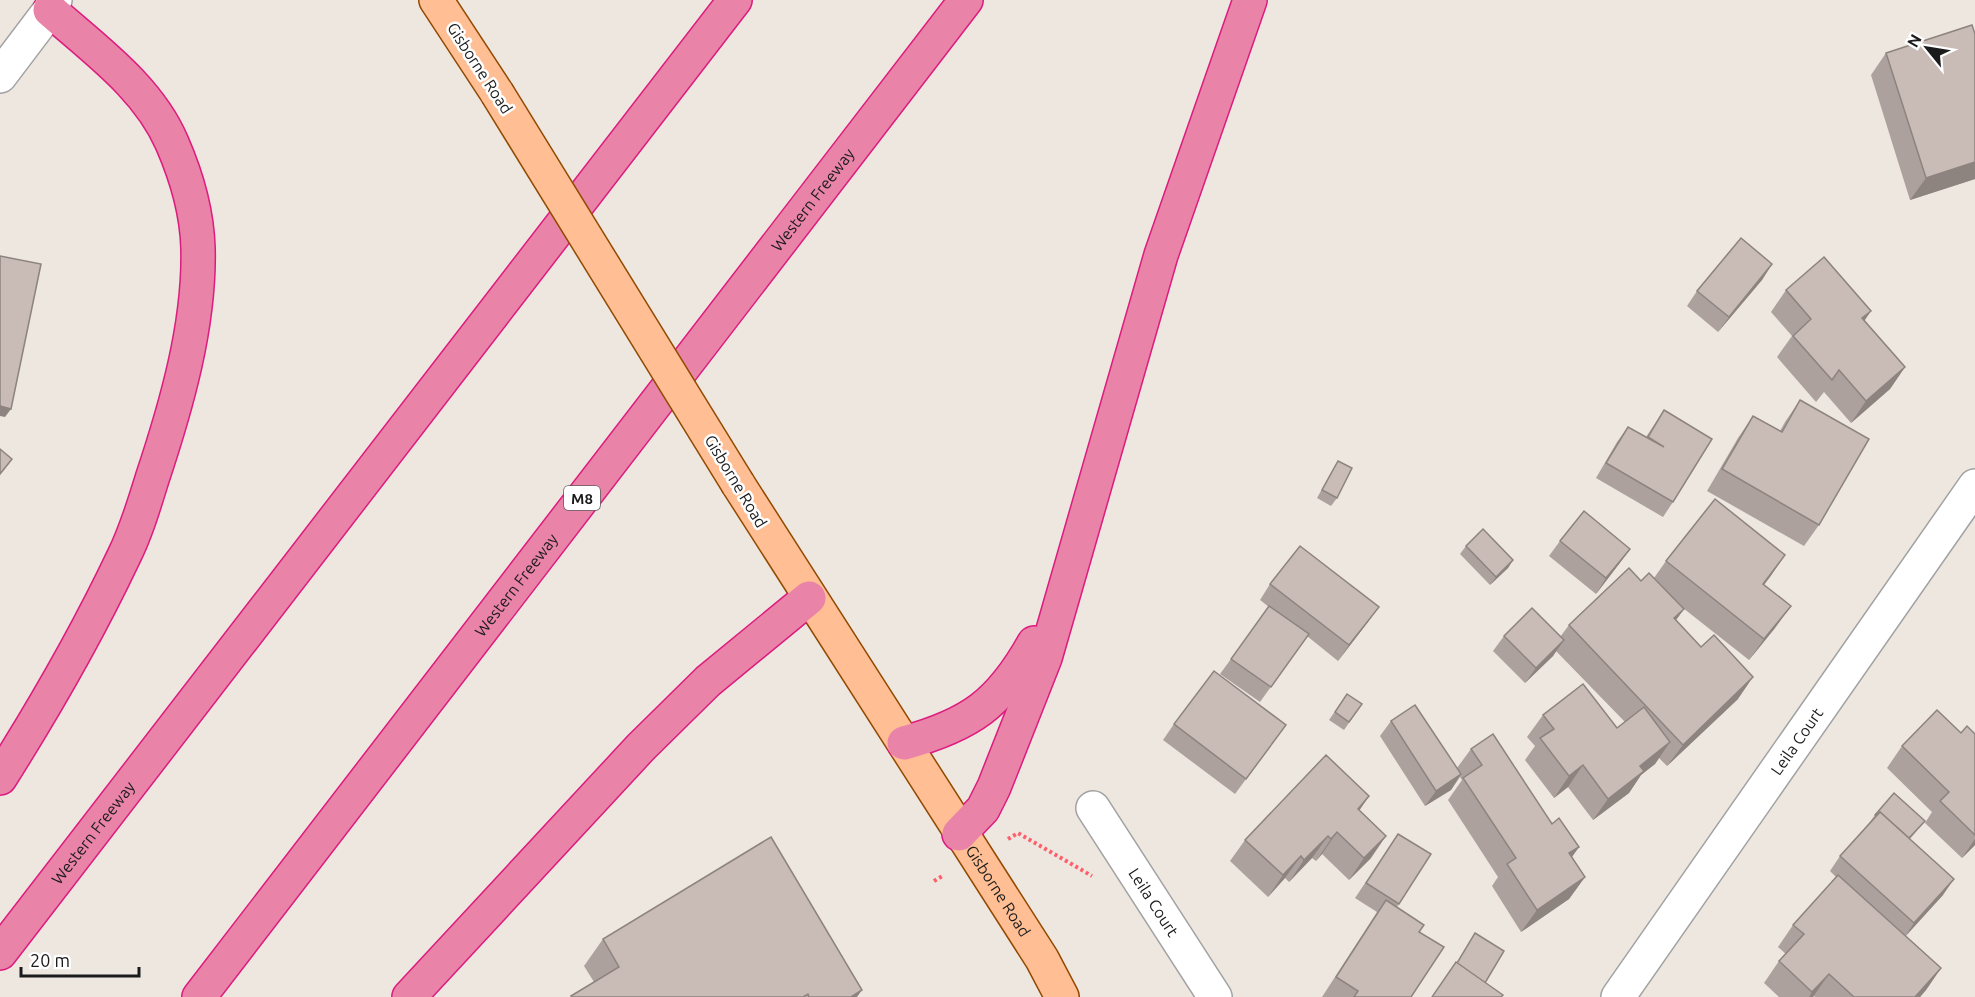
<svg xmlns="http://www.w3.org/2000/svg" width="1975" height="997" font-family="Ubuntu,sans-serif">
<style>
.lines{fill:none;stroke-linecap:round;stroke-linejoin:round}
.minor-casing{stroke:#a2a2a2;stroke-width:36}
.major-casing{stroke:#924900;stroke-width:36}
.highway-casing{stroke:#dc1c7f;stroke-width:36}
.path{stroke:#ff5f6a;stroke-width:4;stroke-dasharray:3 3;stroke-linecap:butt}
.minor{stroke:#fff;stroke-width:33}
.major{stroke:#ffbe93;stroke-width:33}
.highway{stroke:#e983a7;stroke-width:33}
.major-bridge-casing{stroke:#924900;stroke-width:36;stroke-linecap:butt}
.major-bridge{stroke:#ffbe93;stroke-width:33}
.wall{fill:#ada19d}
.shaded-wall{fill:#8d837f}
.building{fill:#c9bbb6;stroke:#8d837f;stroke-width:1.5}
.labels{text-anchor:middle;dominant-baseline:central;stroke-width:5;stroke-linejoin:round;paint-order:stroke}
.shield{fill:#fff;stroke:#5f5f5f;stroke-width:1.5}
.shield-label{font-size:15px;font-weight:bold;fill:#1b1b1b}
.street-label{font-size:16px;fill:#1b1b1b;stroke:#fff}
</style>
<rect width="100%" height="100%" fill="#ede7e0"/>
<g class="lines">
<g class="minor-casing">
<g id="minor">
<polyline points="0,76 50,10 55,0"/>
<path id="s1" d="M 1093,808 L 1215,997"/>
<path id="s2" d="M 1618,997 L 1975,486"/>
</g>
</g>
<g class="major-casing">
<g id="major">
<polyline points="436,0 497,93"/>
<path id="s3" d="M 738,484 L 1042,959 L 1062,997"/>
</g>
</g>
<g class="highway-casing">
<g id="highway">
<path d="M 904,743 C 970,725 1000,704 1034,643"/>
<path d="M 0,778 C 45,707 88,632 124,556 C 136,532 144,505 152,479 C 176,407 200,325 198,248 C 197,213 186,175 172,143 C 148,87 94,49 50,10"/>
<polyline points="959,834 983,809 994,787 1045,658 1161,255 1250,0"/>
<path id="s4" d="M 0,953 L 735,0"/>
<path id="s5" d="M 199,997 L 966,0"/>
<polyline points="409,997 641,747 708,681 809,598"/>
</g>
</g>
<g class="path">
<polyline points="1008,839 1018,833 1092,876"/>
<polyline points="934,881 944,875"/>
</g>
<use href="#minor" class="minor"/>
<use href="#major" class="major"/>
<use href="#highway" class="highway"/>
<g class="major-bridge-casing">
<polyline id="major-bridge" points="497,93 738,484"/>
</g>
<use href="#major-bridge" class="major-bridge"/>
</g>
<g class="wall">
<polygon points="1886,53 1975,179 1910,200 1871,75"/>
<polygon points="1772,264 1762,280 1718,332 1687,306 1697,291"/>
<polygon points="1786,290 1871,311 1864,320 1905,367 1890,389 1851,423 1824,392 1816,402 1777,357 1792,336 1771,312"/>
<polygon points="1800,400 1819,525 1804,546 1707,491 1738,438 1753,416 1780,431 1785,422"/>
<polygon points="1664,410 1673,502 1663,517 1596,478 1617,442 1628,427 1646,437"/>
<polygon points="1338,461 1337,498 1331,506 1317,498 1333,469"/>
<polygon points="1560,541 1630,549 1619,564 1596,594 1549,556"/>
<polygon points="1466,546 1513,560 1508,568 1490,585 1460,554"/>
<polygon points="1785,555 1764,585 1775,628 1749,660 1683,608 1684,609 1676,620 1738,699 1667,766 1659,758 1655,764 1641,775 1629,793 1593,820 1568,787 1554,798 1525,760 1535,746 1527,737 1543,715 1617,728 1625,722 1556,651 1553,656 1525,683 1493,651 1504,636 1560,637 1569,625 1641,581 1654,578 1666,561"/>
<polygon points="1270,584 1379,607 1338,661 1307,636 1260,702 1220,674 1269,607 1260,600"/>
<polygon points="1347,694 1362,704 1344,730 1329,720"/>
<polygon points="1391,721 1457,768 1471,749 1579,847 1572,857 1585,877 1569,899 1521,932 1492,886 1498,877 1448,800 1462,780 1460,777 1451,790 1425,806 1380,736"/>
<polygon points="1174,724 1286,725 1235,794 1163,740"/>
<polygon points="1961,733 1975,734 1975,845 1962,858 1925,823 1932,812 1887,768 1902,746"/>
<polygon points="1369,796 1359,811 1371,858 1349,880 1322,854 1316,861 1312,858 1289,882 1285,878 1268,897 1230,861 1245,840"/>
<polygon points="1875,815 1925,821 1910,839 1943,895 1905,936 1941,968 1926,990 1920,997 1815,997 1814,996 1813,997 1779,997 1764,983 1779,961 1786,954 1778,947 1793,925 1836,877 1830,871 1840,856 1869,823"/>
<polygon points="1398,834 1399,904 1397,907 1419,932 1411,997 1322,997 1377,912 1355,898"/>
<polygon points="603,939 857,997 570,997 594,982 584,966"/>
</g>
<g class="shaded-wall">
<polygon points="1975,162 1975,179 1910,200 1926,178"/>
<polygon points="1772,264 1762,280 1718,332 1729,317"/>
<polygon points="1871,311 1856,333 1862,318"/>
<polygon points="1905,367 1890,389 1851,423 1866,401"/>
<polygon points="0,406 11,409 5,417 0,416"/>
<polygon points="1630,549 1619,564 1596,594 1606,578"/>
<polygon points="1785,555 1770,577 1747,606 1763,584"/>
<polygon points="1513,560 1508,568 1490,585 1496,577"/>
<polygon points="1791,606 1775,628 1749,660 1764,639"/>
<polygon points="1379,607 1368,622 1338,661 1349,645"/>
<polygon points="1684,609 1668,631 1674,618"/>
<polygon points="1564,640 1553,656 1525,683 1536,668"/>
<polygon points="1753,677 1738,699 1667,766 1683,745"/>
<polygon points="1670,742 1655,764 1641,775 1629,793 1593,820 1608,799 1640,766"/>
<polygon points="1583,765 1568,787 1554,798 1569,776"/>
<polygon points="1461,774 1451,790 1425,806 1436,791"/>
<polygon points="1369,796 1354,818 1358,809"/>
<polygon points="1337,832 1322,854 1316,861 1331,839"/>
<polygon points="1328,836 1312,858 1289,882 1304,860"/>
<polygon points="1386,836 1371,858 1349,880 1364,858"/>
<polygon points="1975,839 1975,845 1962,858"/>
<polygon points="1579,847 1563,869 1569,853"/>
<polygon points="1301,856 1285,878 1268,897 1283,875"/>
<polygon points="1585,877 1569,899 1521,932 1537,910"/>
<polygon points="1954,879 1943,895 1904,938 1914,923"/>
<polygon points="1941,968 1926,990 1920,997 1915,997"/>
<polygon points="1829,974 1813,997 1809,997 1812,992"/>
<polygon points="862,990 857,997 851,997"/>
</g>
<g class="building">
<polygon points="1972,25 1975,34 1975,162 1926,178 1886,53"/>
<polygon points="1741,238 1772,264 1729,317 1697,291"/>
<polygon points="0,256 41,264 11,409 0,406"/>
<polygon points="1824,257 1871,311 1862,318 1905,367 1866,401 1839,370 1832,380 1793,336 1811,319 1786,290"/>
<polygon points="1800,400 1869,439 1819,525 1722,469 1753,416 1782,432"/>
<polygon points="1664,410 1712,439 1673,502 1606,463 1628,427 1664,447 1648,437"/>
<polygon points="0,449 12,459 0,474"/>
<polygon points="1338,461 1352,468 1337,498 1322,490"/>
<polygon points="1715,499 1785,555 1763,584 1791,606 1764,639 1666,561"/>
<polygon points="1584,511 1630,549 1606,578 1560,541"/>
<polygon points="1483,529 1513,560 1496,577 1466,546"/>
<polygon points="1300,546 1379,607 1349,645 1270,584"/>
<polygon points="1629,568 1641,581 1649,573 1684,609 1674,618 1701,647 1714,635 1753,677 1683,745 1569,625"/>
<polygon points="1269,606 1309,634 1271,687 1231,659"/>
<polygon points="1532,608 1564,640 1536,668 1504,636"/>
<polygon points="1214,671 1286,725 1246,779 1174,724"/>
<polygon points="1583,684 1617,728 1644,707 1670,742 1640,766 1644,771 1608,799 1583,765 1569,776 1540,738 1554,729 1543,715"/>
<polygon points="1347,694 1362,704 1349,722 1335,712"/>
<polygon points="1415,705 1461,774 1436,791 1391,721"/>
<polygon points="1937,710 1961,733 1967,726 1975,734 1975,835 1940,801 1949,792 1902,746"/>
<polygon points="1493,734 1552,824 1559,818 1579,847 1569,853 1585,877 1537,910 1507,864 1516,858 1463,778 1482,765 1471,749"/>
<polygon points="1326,755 1369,796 1358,809 1386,836 1364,858 1337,832 1331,839 1328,836 1304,860 1301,856 1283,875 1245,840"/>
<polygon points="1894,793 1925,821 1909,838 1880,812 1876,816 1875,815"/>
<polygon points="1880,812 1954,879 1914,923 1840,856"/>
<polygon points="1398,834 1431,854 1399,904 1366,883"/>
<polygon points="771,837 862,990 851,997 809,997 808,994 803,997 572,997 571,996 619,967 603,939"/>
<polygon points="1838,875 1941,968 1915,997 1854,997 1829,974 1812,992 1779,961 1804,934 1793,925"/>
<polygon points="1386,900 1424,925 1419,932 1444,947 1411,997 1354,997 1358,991 1336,977"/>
<polygon points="1475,933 1504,951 1485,983 1457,963"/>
<polygon points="1456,962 1503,995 1501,997 1432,997"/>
</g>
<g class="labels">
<rect class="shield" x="564" y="486" width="36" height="24" rx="4.5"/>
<g class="shield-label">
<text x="582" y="498">M8</text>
</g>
<g class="street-label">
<text transform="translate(480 68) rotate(57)">Gisborne Road</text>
<text stroke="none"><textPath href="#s5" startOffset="1006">Western Freeway</textPath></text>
<text transform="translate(736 481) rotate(59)">Gisborne Road</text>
<text stroke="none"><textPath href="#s5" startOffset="520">Western Freeway</textPath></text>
<text stroke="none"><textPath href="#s2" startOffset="312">Leila Court</textPath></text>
<text stroke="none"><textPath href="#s4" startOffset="152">Western Freeway</textPath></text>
<text stroke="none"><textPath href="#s3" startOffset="483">Gisborne Road</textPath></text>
<text stroke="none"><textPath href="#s1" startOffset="112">Leila Court</textPath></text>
</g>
</g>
<g transform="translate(1927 48) rotate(300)" stroke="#ffffff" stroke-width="4.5" paint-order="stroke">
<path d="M0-4.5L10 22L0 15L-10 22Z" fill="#1b1b1b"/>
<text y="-9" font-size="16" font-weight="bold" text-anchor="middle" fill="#1b1b1b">N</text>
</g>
<path d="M21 967v9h118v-9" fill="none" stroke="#1b1b1b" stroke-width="3"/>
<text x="30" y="967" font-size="18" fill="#1b1b1b" stroke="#ffffff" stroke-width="4.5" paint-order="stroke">20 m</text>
</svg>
